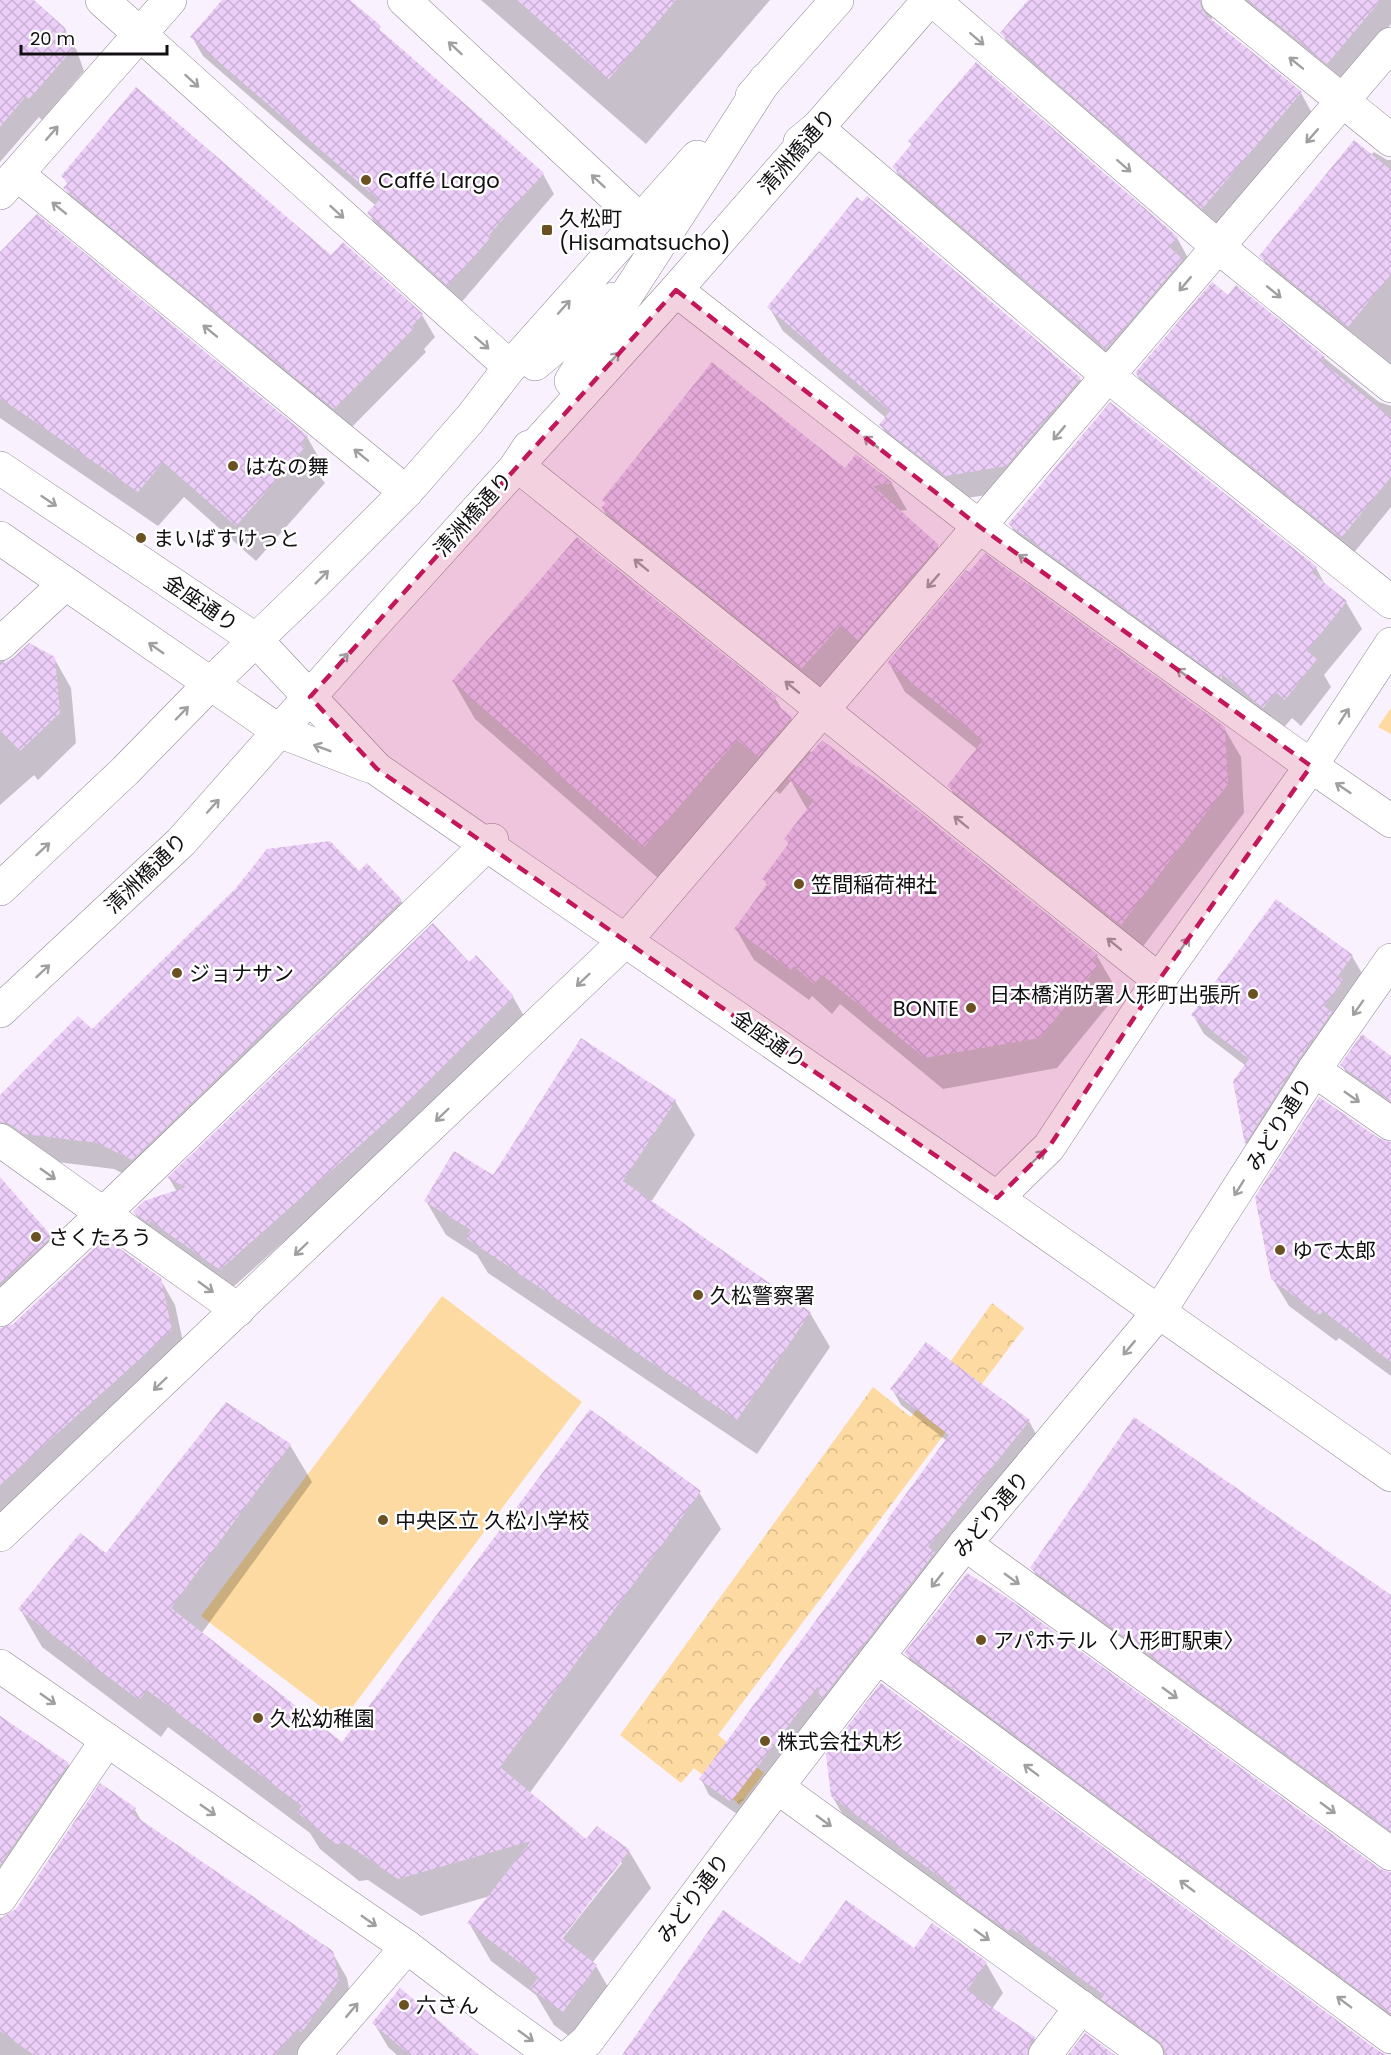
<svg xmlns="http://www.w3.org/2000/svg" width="1391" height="2055" font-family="Poppins,'Noto Sans JP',sans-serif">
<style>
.grass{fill:#fddaa1}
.forest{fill:url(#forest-crowns)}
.shadow{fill:#0003;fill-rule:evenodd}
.building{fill:url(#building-cross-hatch)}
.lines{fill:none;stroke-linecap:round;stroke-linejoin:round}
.minor-casing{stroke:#8e8792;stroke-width:34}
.minor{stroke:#fff;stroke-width:33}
.oneway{stroke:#a09fa1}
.marked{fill:#c2185b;fill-opacity:0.2;stroke:#c2185b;stroke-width:4.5;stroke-dasharray:12 8;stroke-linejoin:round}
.poi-dot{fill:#6b5122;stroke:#fff;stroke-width:2}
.labels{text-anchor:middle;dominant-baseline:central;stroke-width:5;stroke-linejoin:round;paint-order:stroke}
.street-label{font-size:21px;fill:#120f13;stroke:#fff}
.poi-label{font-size:21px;fill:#120f13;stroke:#fff;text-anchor:start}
</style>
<defs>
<pattern id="forest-crowns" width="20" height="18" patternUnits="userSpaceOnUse" patternTransform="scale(1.5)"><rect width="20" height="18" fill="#fddaa1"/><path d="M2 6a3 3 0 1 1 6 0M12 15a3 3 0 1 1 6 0" fill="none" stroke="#d8ba8a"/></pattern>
<pattern id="building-cross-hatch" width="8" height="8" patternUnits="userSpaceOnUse" patternTransform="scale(1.5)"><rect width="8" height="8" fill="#eccef8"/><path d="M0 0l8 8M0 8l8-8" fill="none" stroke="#c9b0d4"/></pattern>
</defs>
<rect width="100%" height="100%" fill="#f9f1fd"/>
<polygon class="grass" points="442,1296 582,1402 341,1722 201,1616"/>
<g class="forest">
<polygon points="1391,708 1391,734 1378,727"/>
<polygon points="992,1303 1024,1328 718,1735 764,1773 740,1805 694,1768 681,1783 620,1735 873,1387 911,1417"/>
</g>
<g class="shadow">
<polygon points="0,0 31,0 64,29 77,51 84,71 42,120 39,117 0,162"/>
<polygon points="224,0 265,0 543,174 554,194 460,304 380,233 369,213 376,206 203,56 192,37"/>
<polygon points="481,0 770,0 646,144"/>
<polygon points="1030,0 1391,0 1391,24 1340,84 1216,9 1211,20 1301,93 1313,115 1215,229 1014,55 1002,33"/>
<polygon points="910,141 1177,238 1192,265 1121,375 909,194 894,167 912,146"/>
<polygon points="1374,152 1387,160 1391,160 1391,370 1272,275 1261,256"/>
<polygon points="63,176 331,257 422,315 435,337 424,349 426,352 348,431 78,210 65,188 68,185"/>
<polygon points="0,254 307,437 327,472 321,478 325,483 256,561 184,497 158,526 0,418"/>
<polygon points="1236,287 1379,402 1391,406 1391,507 1352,555 1147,392 1136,373 1228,297"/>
<polygon points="769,307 1080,379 1094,403 1020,490 960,499 895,449 881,425 886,418 783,331"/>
<polygon points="856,456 892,484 907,510 899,511 937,546 953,573 817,695 619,536 603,509 606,505 604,500 845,470"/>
<polygon points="1010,524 1316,568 1326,586 1346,602 1362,629 1324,675 1331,687 1301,726 1292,718 1279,733 1025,551"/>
<polygon points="0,623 11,653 1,666 54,658 71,688 76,743 38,780 34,775 0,805"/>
<polygon points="889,663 1224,728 1241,757 1244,813 1138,953 966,815 949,786 978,750 905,692"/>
<polygon points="453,681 775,698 783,712 791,718 812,754 1097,956 1115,987 1112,991 1115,997 1057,1068 943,1089 840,1004 832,1014 812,996 809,1000 754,960 736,929 768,886 764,879 789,845 786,839 808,811 791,781 780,794 759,777 666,885 475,719"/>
<polygon points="367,865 401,901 416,927 148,1186 114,1169 0,1155 0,1097 92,1031 359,873"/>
<polygon points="1277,901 1352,956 1363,975 1256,1160 1246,1143 1234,1082 1246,1066 1204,1034 1193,1015"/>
<polygon points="469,964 513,997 524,1016 407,1131 232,1288 145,1231 134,1212 177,1192 169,1178"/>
<polygon points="1391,1058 1391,1116 1358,1093 1342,1065"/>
<polygon points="675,1101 695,1135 651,1202 810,1313 830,1347 757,1454 488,1273 477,1255 446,1235 426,1201 493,1177"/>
<polygon points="1380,1141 1391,1144 1391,1376 1339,1338 1336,1341 1289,1306 1272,1278"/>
<polygon points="0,1179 47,1234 60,1229 74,1254 0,1324"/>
<polygon points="160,1279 175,1305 186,1356 0,1531 0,1330"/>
<polygon points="892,1389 1029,1421 1037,1436 740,1816 709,1795 701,1779 890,1522 947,1441 901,1405"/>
<path d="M 290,1445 L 312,1482 L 201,1634 L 343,1745 L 699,1492 L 721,1529 L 529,1794 L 586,1841 L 629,1851 L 651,1888 L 592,1963 L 596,1966 L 617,2003 L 585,2048 L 554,2025 L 536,1995 L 491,1961 L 469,1923 L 490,1896 L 421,1916 L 368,1880 L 359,1881 L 320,1849 L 310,1833 L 168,1727 L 161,1737 L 42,1647 L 20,1609 ZM 620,1861 L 622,1863 L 558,1944 L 556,1943 Z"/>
<polygon points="1032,1568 1391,1597 1391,1847 1049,1598"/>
<polygon points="906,1653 1379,1870 1391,1874 1391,2030 923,1683"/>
<polygon points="0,1716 68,1764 82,1789 0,1911"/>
<polygon points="832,1796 1383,2055 1156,2055 850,1827"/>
<polygon points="135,1810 142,1822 332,1952 347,1978 352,2006 311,2055 0,2055 0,1918 9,1916"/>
<polygon points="914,1950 986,1963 1003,1993 992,2009 1034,2038 1043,2055 633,2055 800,1966"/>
<polygon points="374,2023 477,2055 397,2055 388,2047"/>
</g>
<g class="building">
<polygon points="0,0 34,0 65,28 73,49 29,99 26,96 0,127"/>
<polygon points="222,0 350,0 381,26 379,29 544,173 489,235 491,237 448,286 367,213 379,200 190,37"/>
<polygon points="517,0 676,0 608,80"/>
<polygon points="1028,0 1200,0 1201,7 1206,15 1302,92 1202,209 1000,33"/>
<polygon points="1248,0 1381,0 1327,64"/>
<polygon points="976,62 1178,237 1169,247 1183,259 1106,349 892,167 912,144 908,141"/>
<polygon points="136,87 331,255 343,242 423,314 412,326 414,328 334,409 63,188 68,183 61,176"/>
<polygon points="1354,140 1391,170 1391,274 1348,327 1259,256"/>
<polygon points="867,196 1081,378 1006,466 945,476 879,425 890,411 767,307 857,197 862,202"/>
<polygon points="37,214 308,436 301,443 305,447 236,526 163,462 138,492 0,398 0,252"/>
<polygon points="1212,282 1228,295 1236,285 1325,357 1321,361 1391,418 1391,477 1341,538 1135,373"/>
<polygon points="712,362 845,468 856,454 893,483 873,486 939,545 858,640 840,626 801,669 601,508 606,503 602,500"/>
<polygon points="1110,402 1317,567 1312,573 1347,601 1307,651 1317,659 1285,700 1276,692 1263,708 1222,674 1222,679 1008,524"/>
<polygon points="577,537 777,697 773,702 792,717 758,757 737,740 643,848 452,681"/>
<polygon points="985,553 1225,727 1228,784 1121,925 947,786 983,740 887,663 966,570 969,572"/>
<polygon points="29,643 55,657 60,713 20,751 0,730 0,665 13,658"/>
<polygon points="822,740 857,767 858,766 902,798 1098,955 1094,961 1099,965 1040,1038 925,1058 822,975 814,984 794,966 791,970 734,929 768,883 762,879 789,843 784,839 814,800 788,779"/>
<polygon points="330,841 359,871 367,863 402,900 132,1160 98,1143 24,1134 10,1124 0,1122 0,1095 78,1016 92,1029 236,888 267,849"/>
<polygon points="1276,899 1353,955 1338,976 1343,980 1324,1006 1332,1012 1298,1060 1245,1144 1233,1081 1249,1059 1191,1015"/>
<polygon points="433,923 469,962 476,955 514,996 397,1112 220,1270 149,1220 150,1224 133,1212 144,1201 186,1187 167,1178"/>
<polygon points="1362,1034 1391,1056 1391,1101 1340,1065"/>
<polygon points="581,1038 676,1100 623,1181 811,1312 737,1420 466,1238 471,1230 424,1201 454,1151 493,1175"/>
<polygon points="1319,1097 1380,1139 1391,1142 1391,1362 1323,1311 1320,1315 1271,1279 1255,1197"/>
<polygon points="0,1177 48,1232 61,1228 0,1284"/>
<polygon points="105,1238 161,1278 172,1330 0,1485 0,1328 13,1324"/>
<polygon points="926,1342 1030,1420 928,1547 935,1552 820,1701 818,1686 731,1802 699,1779 889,1521 887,1520 949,1435 890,1389"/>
<polygon points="226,1402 291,1444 171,1608 342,1742 590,1409 701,1491 500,1767 586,1839 597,1826 630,1850 562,1938 597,1965 563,2012 530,1988 539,1977 467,1923 531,1841 398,1879 345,1843 336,1844 297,1812 302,1806 147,1690 139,1700 18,1609 80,1533 106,1553"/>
<polygon points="1134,1417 1391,1595 1391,1831 1030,1568"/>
<polygon points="967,1573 1009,1599 1380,1869 1391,1872 1391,2014 904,1653"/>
<polygon points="881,1683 1380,2052 1387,2055 1165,2055 1164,2047 1158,2040 1101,1999 1104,1995 1011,1928 1008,1931 954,1892 956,1889 831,1796 826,1754"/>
<polygon points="0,1716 69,1763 0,1865"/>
<polygon points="100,1783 136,1808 132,1814 333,1951 339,1980 302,2032 297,2029 275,2055 34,2055 0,2031 0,1922 4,1916 16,1909"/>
<polygon points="846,1900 914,1948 932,1923 987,1962 967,1990 1035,2037 1030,2044 1027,2055 622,2055 723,1910 800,1964"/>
<polygon points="400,1988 479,2055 410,2055 372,2023"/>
<polygon points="1085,2033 1115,2055 1068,2055"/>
</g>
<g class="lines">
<g class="minor-casing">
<g id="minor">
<polyline points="102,0 510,367"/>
<polyline points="404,0 640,220"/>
<polyline points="933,0 1217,246 1391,386"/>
<polyline points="1218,0 1391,140"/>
<polyline points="752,96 837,0"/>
<polyline points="800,142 817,128 1107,375 1391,602"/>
<polyline points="17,174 406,492"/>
<polyline points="0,193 170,0"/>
<polyline points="676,290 980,527 1311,766 1391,821"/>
<polyline points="535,364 613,299"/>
<polyline points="571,381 766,79"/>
<polyline points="529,447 517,465 1159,980"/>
<polyline points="0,468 256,640 377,769 941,1159 1391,1475"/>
<polyline points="0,538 279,731 369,766"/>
<polyline points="0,644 65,584"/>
<polyline points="0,889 125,771 209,685 314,584 406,492 470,419 510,367 697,157"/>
<polyline points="0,1011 181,842 374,624 676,290 929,0"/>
<polyline points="1314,1070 1391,1124"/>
<polyline points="0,1140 238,1310"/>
<polyline points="997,1198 1049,1147 1159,980 1311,766 1391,644"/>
<polyline points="0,1310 103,1214 492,840"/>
<polyline points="0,1535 626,940 1391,44"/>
<polyline points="965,1544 1391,1854"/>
<polyline points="878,1657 1391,2037"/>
<polyline points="0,1666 407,1947 487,2008 552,2055"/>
<polyline points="777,1787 1147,2055"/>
<polyline points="0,1898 107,1740"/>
<polyline points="314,2055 407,1947"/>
<polyline points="571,2055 587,2041 777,1787 965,1544 1159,1312 1314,1070 1391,960"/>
<polyline points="1045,2055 1081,2007"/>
</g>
</g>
<use href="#minor" class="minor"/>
</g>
<defs><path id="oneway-shaft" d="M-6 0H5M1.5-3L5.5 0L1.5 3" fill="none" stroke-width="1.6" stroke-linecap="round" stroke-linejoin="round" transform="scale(1.5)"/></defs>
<g class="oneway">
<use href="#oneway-shaft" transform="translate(977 39) rotate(41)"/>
<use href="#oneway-shaft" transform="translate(455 48) rotate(-137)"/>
<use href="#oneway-shaft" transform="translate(1296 63) rotate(-141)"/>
<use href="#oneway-shaft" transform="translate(192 81) rotate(42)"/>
<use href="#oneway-shaft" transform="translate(52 133) rotate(-49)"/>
<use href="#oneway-shaft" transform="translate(1312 136) rotate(131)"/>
<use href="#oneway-shaft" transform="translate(1124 166) rotate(41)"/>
<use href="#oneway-shaft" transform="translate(598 181) rotate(-137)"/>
<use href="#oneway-shaft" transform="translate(59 208) rotate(-141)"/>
<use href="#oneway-shaft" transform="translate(337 212) rotate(42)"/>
<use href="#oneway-shaft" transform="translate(1185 284) rotate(130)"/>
<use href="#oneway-shaft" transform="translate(1274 292) rotate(39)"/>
<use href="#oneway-shaft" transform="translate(564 307) rotate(-48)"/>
<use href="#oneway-shaft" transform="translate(210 331) rotate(-141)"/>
<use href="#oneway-shaft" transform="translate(482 343) rotate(41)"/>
<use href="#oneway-shaft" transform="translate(613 359) rotate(-48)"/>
<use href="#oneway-shaft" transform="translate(1059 433) rotate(130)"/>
<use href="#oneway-shaft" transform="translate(871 442) rotate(-142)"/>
<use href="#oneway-shaft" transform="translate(361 455) rotate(-141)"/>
<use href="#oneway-shaft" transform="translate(49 501) rotate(34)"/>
<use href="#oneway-shaft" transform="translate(1026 560) rotate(-144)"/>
<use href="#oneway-shaft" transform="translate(641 565) rotate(-141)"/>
<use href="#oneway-shaft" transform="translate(322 577) rotate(-45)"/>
<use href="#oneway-shaft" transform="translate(933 581) rotate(131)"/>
<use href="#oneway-shaft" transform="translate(156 648) rotate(-145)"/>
<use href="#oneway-shaft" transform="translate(342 660) rotate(-49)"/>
<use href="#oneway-shaft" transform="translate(1184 674) rotate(-144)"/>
<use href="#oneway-shaft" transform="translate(792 687) rotate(-141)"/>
<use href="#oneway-shaft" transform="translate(182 713) rotate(-46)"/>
<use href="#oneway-shaft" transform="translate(1344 716) rotate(-57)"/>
<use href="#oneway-shaft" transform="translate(322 748) rotate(-159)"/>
<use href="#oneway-shaft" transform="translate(1343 788) rotate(-146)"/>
<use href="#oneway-shaft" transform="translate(213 806) rotate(-48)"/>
<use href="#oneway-shaft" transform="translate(961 822) rotate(-141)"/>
<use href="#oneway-shaft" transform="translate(43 849) rotate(-43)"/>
<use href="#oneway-shaft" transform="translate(1114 944) rotate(-141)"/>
<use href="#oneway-shaft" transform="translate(1184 945) rotate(-55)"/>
<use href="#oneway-shaft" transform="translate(43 971) rotate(-43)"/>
<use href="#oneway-shaft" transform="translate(583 980) rotate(136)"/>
<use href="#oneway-shaft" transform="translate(1358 1008) rotate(125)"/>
<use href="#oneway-shaft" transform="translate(1352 1097) rotate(35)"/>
<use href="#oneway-shaft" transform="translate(442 1115) rotate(136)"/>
<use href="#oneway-shaft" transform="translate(1038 1157) rotate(-44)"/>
<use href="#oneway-shaft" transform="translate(48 1174) rotate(35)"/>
<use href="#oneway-shaft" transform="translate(1239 1188) rotate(122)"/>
<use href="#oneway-shaft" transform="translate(301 1249) rotate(136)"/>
<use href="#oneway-shaft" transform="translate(206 1287) rotate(36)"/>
<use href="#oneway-shaft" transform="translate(1129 1348) rotate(130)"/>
<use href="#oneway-shaft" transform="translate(160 1384) rotate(136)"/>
<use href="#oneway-shaft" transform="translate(1012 1579) rotate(36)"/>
<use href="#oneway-shaft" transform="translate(937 1580) rotate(128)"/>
<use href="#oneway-shaft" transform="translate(1170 1693) rotate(36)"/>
<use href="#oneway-shaft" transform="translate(48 1699) rotate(35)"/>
<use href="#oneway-shaft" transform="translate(1031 1770) rotate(-143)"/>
<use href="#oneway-shaft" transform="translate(1328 1808) rotate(36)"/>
<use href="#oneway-shaft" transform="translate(208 1810) rotate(35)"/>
<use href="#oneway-shaft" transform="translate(824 1821) rotate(36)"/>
<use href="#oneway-shaft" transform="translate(1187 1886) rotate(-143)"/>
<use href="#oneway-shaft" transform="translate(369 1921) rotate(35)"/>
<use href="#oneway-shaft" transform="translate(982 1935) rotate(36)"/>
<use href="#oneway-shaft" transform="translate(1344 2002) rotate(-143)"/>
<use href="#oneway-shaft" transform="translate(352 2010) rotate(-50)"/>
<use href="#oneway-shaft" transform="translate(526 2036) rotate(36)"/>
</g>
<path class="marked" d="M 676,290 L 980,527 L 1311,766 L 1159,980 L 1049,1147 L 997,1198 L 377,769 L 310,697 Z"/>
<g class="poi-dot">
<circle cx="366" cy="180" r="6"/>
<rect x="541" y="224" width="12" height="12" rx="3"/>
<circle cx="233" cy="466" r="6"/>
<circle cx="141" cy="538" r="6"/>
<circle cx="799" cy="884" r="6"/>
<circle cx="177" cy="973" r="6"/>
<circle cx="1253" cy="994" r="6"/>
<circle cx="971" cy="1008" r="6"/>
<circle cx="36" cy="1237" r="6"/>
<circle cx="1280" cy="1250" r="6"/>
<circle cx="698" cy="1295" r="6"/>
<circle cx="383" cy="1520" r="6"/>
<circle cx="981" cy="1640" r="6"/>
<circle cx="258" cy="1718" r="6"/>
<circle cx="765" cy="1741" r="6"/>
<circle cx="404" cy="2005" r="6"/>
</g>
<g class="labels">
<g class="street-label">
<text transform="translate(797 151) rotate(-49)">清洲橋通り</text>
<text transform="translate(473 514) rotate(-48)">清洲橋通り</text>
<text transform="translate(201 603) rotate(34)">金座通り</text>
<text transform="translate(146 873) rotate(-44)">清洲橋通り</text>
<text transform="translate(769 1039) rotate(35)">金座通り</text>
<text transform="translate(1279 1124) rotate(-58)">みどり通り</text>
<text transform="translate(991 1514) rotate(-50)">みどり通り</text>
<text transform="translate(693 1898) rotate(-53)">みどり通り</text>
</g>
<g class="poi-label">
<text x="378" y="180">Caffé Largo</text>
<text x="559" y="218">久松町<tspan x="559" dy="24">(Hisamatsucho)</tspan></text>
<text x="245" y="466">はなの舞</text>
<text x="153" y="538">まいばすけっと</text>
<text x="811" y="884">笠間稲荷神社</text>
<text x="189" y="973">ジョナサン</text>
<text x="1241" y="994" text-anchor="end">日本橋消防署人形町出張所</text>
<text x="959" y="1008" text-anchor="end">BONTE</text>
<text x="48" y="1237">さくたろう</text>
<text x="1292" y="1250">ゆで太郎</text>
<text x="710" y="1295">久松警察署</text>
<text x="395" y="1520">中央区立 久松小学校</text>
<text x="993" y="1640">アパホテル〈人形町駅東〉</text>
<text x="270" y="1718">久松幼稚園</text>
<text x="777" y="1741">株式会社丸杉</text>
<text x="416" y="2005">六さん</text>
</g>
</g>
<path d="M21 45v9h146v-9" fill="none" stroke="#120f13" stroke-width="3"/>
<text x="30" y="45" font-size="18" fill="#120f13" stroke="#ffffff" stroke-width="4.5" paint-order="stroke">20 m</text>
</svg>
